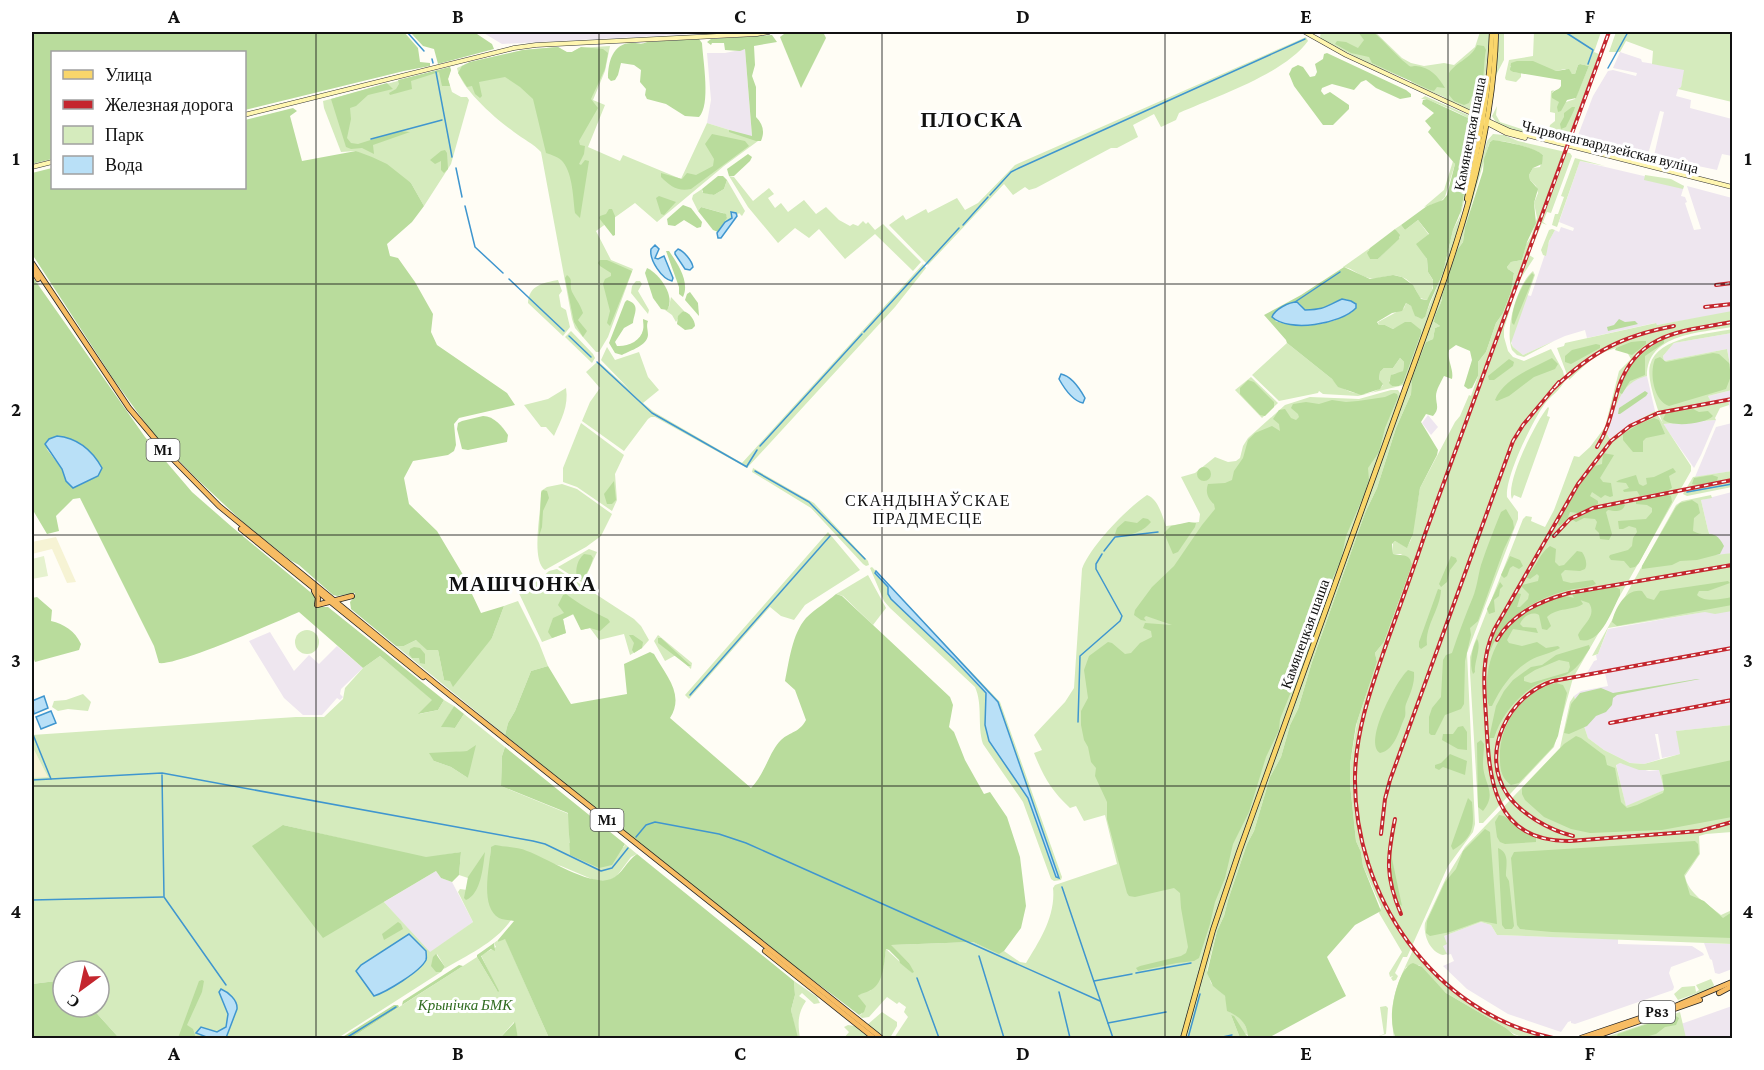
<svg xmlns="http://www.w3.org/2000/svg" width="1764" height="1070" font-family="'Crimson Pro',serif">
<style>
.industrial{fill:#eee6ef}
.farmland{fill:#f6f3d4}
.green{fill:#d5ebbd;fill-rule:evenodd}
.forest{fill:#b9dc9c;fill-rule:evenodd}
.pitch{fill:#e6f2cf}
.water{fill:#b9e0f7;stroke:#3f96cf;stroke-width:1.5}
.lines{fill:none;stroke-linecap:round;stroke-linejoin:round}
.stream{stroke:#3f96cf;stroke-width:1.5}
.secondary-casing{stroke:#333;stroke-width:5}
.primary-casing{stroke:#222;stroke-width:6}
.trunk-casing{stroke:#222;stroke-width:6}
.secondary{stroke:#fff6b0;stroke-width:4}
.primary{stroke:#f9d66b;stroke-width:4.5}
.trunk{stroke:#f7bc64;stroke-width:4.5}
.rail-casing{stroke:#c4262e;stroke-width:4}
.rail{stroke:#fff;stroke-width:1.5;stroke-dasharray:4.5;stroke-linecap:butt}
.grid{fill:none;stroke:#111;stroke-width:1.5;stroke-opacity:0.55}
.labels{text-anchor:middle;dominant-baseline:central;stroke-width:6;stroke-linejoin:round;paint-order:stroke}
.shield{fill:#fff;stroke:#585858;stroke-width:1.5}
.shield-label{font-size:14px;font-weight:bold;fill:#111}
.street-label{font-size:15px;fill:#111;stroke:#fff}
.park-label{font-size:15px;font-style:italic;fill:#2f6b1f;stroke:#fff}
.neighbourhood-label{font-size:16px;letter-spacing:1.5px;fill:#111;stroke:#fff}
.district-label{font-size:21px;font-weight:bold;letter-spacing:1.5px;fill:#111;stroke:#fff}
.neatline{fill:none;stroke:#111;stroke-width:2}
.grid-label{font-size:20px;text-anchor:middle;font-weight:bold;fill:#111}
</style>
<rect width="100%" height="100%" fill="#fffdf5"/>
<g class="industrial">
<polygon points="482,32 693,32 693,34 502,44"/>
<polygon points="745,49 752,137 707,123 711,100 707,53 725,53"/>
<polygon points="1620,52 1641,59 1642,62 1685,69 1681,87 1678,89 1676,96 1691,100 1690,108 1732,119 1732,156 1722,154 1717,170 1698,166 1688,162 1688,160 1680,158 1678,164 1653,160 1664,112 1660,111 1647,158 1579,141 1577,138 1593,96 1608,71 1613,70 1636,76 1637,73 1613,68"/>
<polygon points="1580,161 1682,185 1684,186 1681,196 1685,197 1687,202 1685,203 1694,230 1701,229 1687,186 1732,198 1732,312 1657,325 1655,323 1587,338 1585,330 1565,336 1523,355 1513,347 1511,341 1513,332 1527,295 1531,296 1550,239 1555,230 1559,232 1561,227 1573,231 1574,228 1559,222"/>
<polygon points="1732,333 1732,375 1727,349 1664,361 1663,356 1674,343"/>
<polygon points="1647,376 1655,411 1631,424 1611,439 1607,434 1619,396 1636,378"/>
<polygon points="1732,390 1732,417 1731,417 1728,398 1710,402 1708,396"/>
<polygon points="1428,415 1438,427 1431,435 1422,423"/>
<polygon points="1716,420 1701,455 1694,468 1663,424"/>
<polygon points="1732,423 1732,471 1695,477 1716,427"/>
<polygon points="1732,492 1732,553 1716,556 1708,530 1701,500"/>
<polygon points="1732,607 1732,725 1677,731 1681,754 1662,758 1658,734 1655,734 1660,759 1644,764 1630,763 1604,750 1588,738 1574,696 1581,691 1608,686 1605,673 1582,677 1587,673 1594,661 1597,660 1596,655 1598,654 1608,629"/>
<polygon points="270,632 294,671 309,655 319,664 337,646 363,668 341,689 340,694 343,697 340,700 337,698 322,715 303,715 284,698 249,641"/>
<polygon points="1620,763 1649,771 1659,770 1664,790 1626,807 1616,764"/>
<polygon points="436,871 441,878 452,882 473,922 430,953 384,902"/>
<polygon points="1481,922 1491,925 1497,935 1618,939 1618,944 1692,946 1703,953 1704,955 1671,967 1669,973 1674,987 1673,990 1575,1024 1571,1023 1571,1021 1568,1022 1561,1032 1508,1014 1467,989 1443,966 1454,961 1451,954 1447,955 1443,946 1444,936"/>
<polygon points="1704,943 1732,944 1732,969 1719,974 1715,973 1712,960 1710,959"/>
<polygon points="1732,1006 1732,1038 1686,1038 1681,1024"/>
</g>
<g class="farmland">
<polygon points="56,537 76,582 67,583 52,549 32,554 32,542"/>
<polygon points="32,746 48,777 32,778"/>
</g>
<g class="green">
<polygon points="1321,32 1375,32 1402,58 1411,63 1424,66 1444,63 1454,65 1475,47 1480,32 1490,32 1482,108 1475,113 1445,99 1444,97 1412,84 1411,81 1367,63 1321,39 1320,37"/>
<polygon points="1499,32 1504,32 1504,60 1496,75"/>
<polygon points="1534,32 1601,32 1594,52 1599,54 1568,144 1552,139 1548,133 1550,125 1555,121 1555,113 1550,112 1551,91 1554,90 1552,93 1557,100 1566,102 1575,99 1589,66 1580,64 1578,65 1575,74 1572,74 1565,69 1556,71 1510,66 1513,72 1521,73 1521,77 1516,82 1506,80 1505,78 1509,60 1533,56"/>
<polygon points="1616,32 1732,32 1732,102 1678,89 1681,87 1684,70 1652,64 1653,51 1626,41 1620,52 1609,52"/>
<path d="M 1306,37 L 1308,41 C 1284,74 1217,96 1179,113 L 1176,120 L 1161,127 L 1154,114 L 1133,125 L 1138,137 L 1117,148 L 1111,148 L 1036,188 L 1029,190 L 1025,187 L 1013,195 L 1004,184 L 928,265 L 889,225 L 903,215 L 906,220 L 926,209 L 928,213 L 957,198 L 965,210 L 978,203 L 1015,165 Z"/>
<path d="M 610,46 L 605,71 L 593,100 L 605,105 L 588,147 L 620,161 L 623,155 L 681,179 L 707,123 L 752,137 L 758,141 L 724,166 L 657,222 L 635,203 L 596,231 L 611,260 L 633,269 L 608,337 L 599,352 L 596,352 L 575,328 L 572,319 L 541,152 C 534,144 523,139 514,132 C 497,120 460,88 457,68 L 470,62 L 523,50 L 558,47 L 566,52 L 572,52 L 579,48 Z"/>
<polygon points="450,67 451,70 448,79 452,92 461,97 467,97 469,100 451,164 424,206 411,183 356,151 341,152 324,108 323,101"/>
<path d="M 1425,96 L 1475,118 L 1480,126 L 1475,152 L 1471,160 L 1472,167 L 1454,244 L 1404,385 L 1358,396 L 1323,394 L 1319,391 L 1318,393 L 1279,401 L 1252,375 L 1287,343 L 1332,379 C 1343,393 1369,401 1383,385 L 1379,379 L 1380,372 L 1384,368 L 1393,368 L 1400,358 L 1404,362 L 1403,371 L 1400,373 L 1393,374 L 1389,381 L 1392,386 L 1399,386 L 1403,383 L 1421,334 L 1408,322 L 1393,329 L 1385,325 L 1379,325 L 1378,322 L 1404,308 L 1406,303 L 1411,306 L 1417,317 L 1424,318 L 1443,273 L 1453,230 L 1460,216 L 1472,153 C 1474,145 1479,132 1474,124 C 1469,115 1437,104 1427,99 L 1421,99 Z"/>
<path d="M 1497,106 L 1496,115 L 1500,122 L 1537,134 L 1542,129 L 1544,132 L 1541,137 C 1526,134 1499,131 1492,116 Z"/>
<path d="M 1493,134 L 1504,135 L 1518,141 L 1570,153 L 1572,156 L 1551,213 L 1547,212 L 1543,222 L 1547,225 L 1542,223 L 1529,255 L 1534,258 L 1519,281 L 1504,328 L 1504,337 L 1508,351 L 1513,357 L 1524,361 L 1551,349 L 1563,371 L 1565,380 C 1561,390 1550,396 1544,405 C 1532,422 1505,477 1507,497 L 1518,512 L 1518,519 L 1467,653 L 1475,824 L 1473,832 L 1448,866 L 1407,957 L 1403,957 L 1395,973 L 1398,976 L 1396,980 L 1393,981 L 1391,978 L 1393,976 L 1390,977 L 1389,973 L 1402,952 L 1379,913 L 1381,907 L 1363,866 L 1361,852 L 1356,841 L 1350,784 L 1350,765 L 1357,722 L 1377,662 L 1375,653 L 1384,642 L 1412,565 L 1401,554 L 1393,554 L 1393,543 L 1395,541 L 1407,547 L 1411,540 L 1420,488 L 1455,422 L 1460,416 L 1469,395 L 1471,396 L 1478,376 L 1478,362 L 1486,352 L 1496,323 L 1503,313 L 1511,292 L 1514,273 L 1508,269 L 1507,267 L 1511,262 L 1522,260 L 1526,244 L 1531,237 L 1537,218 L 1534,203 L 1538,193 L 1536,186 L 1530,180 L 1529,175 L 1533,168 L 1540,167 L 1543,155 C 1534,148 1502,139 1491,141 L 1489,144 L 1465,227 L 1463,242 L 1457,250 L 1442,295 C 1443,304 1434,312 1434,322 L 1440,326 L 1435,328 L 1433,339 L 1426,342 L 1412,383 L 1411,394 L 1396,428 L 1377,488 L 1365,513 L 1312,662 L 1298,709 L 1290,725 L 1281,757 L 1270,777 L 1254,831 L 1247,844 L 1228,900 L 1224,916 L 1217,931 L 1207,970 L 1211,983 L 1225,996 L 1231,1013 C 1240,1013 1247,1027 1249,1035 L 1244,1034 L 1234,1018 L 1231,1015 L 1240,1038 L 1185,1038 L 1202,974 L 1240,855 L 1461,238 L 1487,141 Z"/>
<polygon points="1575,158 1605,166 1580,161 1557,227 1552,225 1555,214 1558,214 1564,197 1561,196"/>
<polygon points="1453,161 1455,164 1445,197 1440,202 1424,207 1444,190"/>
<polygon points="1645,175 1671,179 1684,186 1683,189 1644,180"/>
<polygon points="729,176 734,177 753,201 769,188 774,194 768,198 775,208 781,203 788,212 804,200 816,214 826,207 839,220 850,226 853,224 858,226 863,221 866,224 868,222 875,230 883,224 921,262 913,271 875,234 845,259 819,229 809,238 795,228 778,243 748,207"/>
<polygon points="727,180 745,211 742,216 739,213 737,215 732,212 732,218 724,223 727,217 723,213 701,207 698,211 692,199 693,195 702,189 702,192 714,195 724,189"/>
<path d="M 1418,220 L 1429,235 L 1424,254 L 1427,259 L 1428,272 L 1434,282 L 1430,297 L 1427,300 L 1420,298 C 1414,284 1405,273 1388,276 C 1382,277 1375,280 1369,278 C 1359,276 1353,268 1343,267 L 1370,248 L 1368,251 L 1370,259 L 1378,259 L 1400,237 L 1395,229 L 1401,225 L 1405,230 Z"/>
<polygon points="1552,229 1555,230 1549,241 1546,256 1543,255 1541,250 1549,230"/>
<polygon points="923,264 926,268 895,307 747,468 655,417 651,417 648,419 624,451 582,421 590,402 600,388 586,372 596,363 600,363 629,389 601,360 607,347 615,360 639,352 648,377 659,390 643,403 654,412 742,463"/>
<path d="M 1533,271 L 1535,275 L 1511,343 L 1513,347 L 1523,355 L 1554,341 L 1524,357 L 1517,355 L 1512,350 C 1504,330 1517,284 1533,271 Z"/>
<path d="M 558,280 L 562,291 L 559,295 L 561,307 L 566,310 L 570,327 L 563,336 L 528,303 C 529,285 543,283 558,280 Z"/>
<polygon points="636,281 640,281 642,284 638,291 649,310 648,314 631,293 632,286"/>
<polygon points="671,297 684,311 683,311 676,322 672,315 665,310 669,307"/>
<path d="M 1732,311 L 1732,327 C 1701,333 1647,333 1647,376 C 1619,382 1615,410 1607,434 L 1610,439 L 1631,424 L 1655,411 L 1691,466 L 1691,471 L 1573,678 L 1554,747 L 1483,823 L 1479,823 L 1470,672 L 1470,657 L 1474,644 L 1523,519 L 1526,516 L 1532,517 L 1531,521 L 1545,527 L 1554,510 L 1574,456 L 1579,457 L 1590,447 L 1605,427 L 1619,371 L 1631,359 L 1624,347 C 1600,349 1586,364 1569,380 L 1557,348 L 1564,346 L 1565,343 L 1656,323 L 1657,325 Z"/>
<path d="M 1732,329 L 1732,333 L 1674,343 L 1663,356 L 1664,361 L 1727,349 L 1732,375 L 1732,390 L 1708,396 L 1711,402 L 1728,398 L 1729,405 L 1720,408 L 1715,418 L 1716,420 L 1663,424 C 1658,410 1646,378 1650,365 C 1658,336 1709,334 1732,329 Z"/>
<polygon points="571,331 593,354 595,358 592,363 565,337"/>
<polygon points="1251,377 1278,403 1262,418 1235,390"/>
<path d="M 566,388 C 569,406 561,420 554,436 L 546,427 L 541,427 L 524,405 L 548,399 Z"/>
<path d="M 1391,390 L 1398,390 L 1401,395 L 1236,852 L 1213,923 L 1181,1038 L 894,1038 L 908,1017 L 904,1012 L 906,1007 L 899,1002 L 897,1004 L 887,997 L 869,1017 L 862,1018 L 859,1015 L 862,1014 L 858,996 L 862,992 L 870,991 L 883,968 L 886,949 L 912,973 L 909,963 L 890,945 L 973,942 L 999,953 L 1004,951 L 1020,962 L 1026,963 C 1039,942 1056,916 1053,888 L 1055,885 L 1117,864 L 1105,815 L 1084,821 L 1076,806 L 1070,808 C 1051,790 1044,778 1034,753 L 1042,750 L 1034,735 L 1065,702 L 1074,688 L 1082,569 C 1089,548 1127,508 1147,495 C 1158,499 1162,515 1166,526 L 1199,522 L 1200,514 L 1181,477 L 1195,473 L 1215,457 L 1228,462 L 1236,461 L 1240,458 L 1243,446 L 1248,438 L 1285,405 L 1310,397 L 1359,399 Z"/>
<path d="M 1548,407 L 1549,408 L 1547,416 L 1550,417 L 1521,498 L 1514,495 L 1512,499 C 1505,483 1536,421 1548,407 Z"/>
<polygon points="581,423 624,455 615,474 617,500 612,511 577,487 563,482 563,468"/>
<polygon points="753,468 814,503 868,561 869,565 866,566 863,564 811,508 752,472"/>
<polygon points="1732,471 1732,487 1687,496 1683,494 1693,477"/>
<path d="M 562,484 L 577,489 L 612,514 L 601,536 L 586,547 L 545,570 C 530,559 542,509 541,491 L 547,487 Z"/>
<polygon points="1711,495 1712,498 1701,500 1708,530 1716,555 1732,553 1732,611 1715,614 1705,612 1608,628 1598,654 1592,656 1676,505 1682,501"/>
<polygon points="828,532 860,570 805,605 794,620 781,616 770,607 689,699 685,695"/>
<polygon points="589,549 597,552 583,583 558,567"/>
<path d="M 872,567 L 1000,702 L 1062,877 L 1061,880 L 1054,881 L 1051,879 L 1023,802 L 983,744 C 977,725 983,705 975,687 L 890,608 L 884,601 L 870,568 Z"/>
<polygon points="557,569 634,619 641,626 649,640 642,648 630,655 624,634 599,640 590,628 581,630 574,614 563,619 566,633 542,642 517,589 538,581 549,571"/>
<polygon points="868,575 886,608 873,625 843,596 836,594"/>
<polygon points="518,601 539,643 548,666 531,671 515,711 508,723 505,735 396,646 404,646 416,640 438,650 444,680 492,638 504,606"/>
<circle cx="307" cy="642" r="12"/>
<polygon points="658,635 692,663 691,669 676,655 665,661 654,641"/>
<path d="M 380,656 L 433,700 L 419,714 L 438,710 L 444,700 L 454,706 L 442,727 L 455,728 L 464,714 L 505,747 L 502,756 L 501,786 L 569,814 L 569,843 L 624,847 L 625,844 L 637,854 L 631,857 L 616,877 L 608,881 L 594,880 L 561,866 L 491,847 L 490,862 L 500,918 L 511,920 C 495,943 467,955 444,969 L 445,967 L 437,954 L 436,972 L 441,972 L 338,1038 L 119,1038 L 91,1007 L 99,1007 L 99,971 L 63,971 L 63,985 L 56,981 L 32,984 L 32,778 L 48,777 L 32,746 L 32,735 L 296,717 L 324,717 L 343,699 L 345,688 L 363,668 ZM 467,751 L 472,754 L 468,778 L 451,767 L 434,761 L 456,752 ZM 283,825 L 426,858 L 461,852 L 459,875 L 468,878 L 467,890 L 460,889 L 458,892 L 473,922 L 430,952 L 384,902 Z"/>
<polygon points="83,694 91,702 88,711 68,709 58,711 52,707 54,701 66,700"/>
<path d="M 1574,696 L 1588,738 L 1604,750 L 1630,763 L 1644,764 L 1680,754 L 1676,731 L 1732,725 L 1732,832 L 1706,834 L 1699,836 L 1700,854 L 1685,876 C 1688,894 1708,904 1721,915 L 1732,910 L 1732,944 L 1497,935 L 1491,925 L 1481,922 L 1444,936 L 1447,944 L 1443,946 L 1447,954 L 1443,955 C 1430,952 1423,935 1425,923 L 1446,878 L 1465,847 L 1560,748 L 1570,702 ZM 1620,763 L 1639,770 L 1659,770 L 1664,790 L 1626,806 L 1616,765 Z"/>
<polygon points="505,938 549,1038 518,1038 514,1022 500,1038 351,1038 477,957 498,992 481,955 496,947 494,943 498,940 498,942"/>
<path d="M 1413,950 C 1449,992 1493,1022 1547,1038 C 1531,1038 1518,1040 1506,1028 L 1446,993 L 1419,965 L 1406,967 L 1394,1002 L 1394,1038 C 1388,1001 1397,984 1413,950 Z"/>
<polygon points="1711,979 1714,985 1712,989 1681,1001 1678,1001 1703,991 1678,1000 1674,994 1682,987 1695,986 1696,992 1699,990 1696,985"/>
<path d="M 794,981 L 817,997 L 820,1003 L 814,1004 L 802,993 L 799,996 L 806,1001 C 797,1014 798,1024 800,1038 L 797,1038 L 791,1010 L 795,995 Z"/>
<polygon points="1386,1006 1388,1008 1386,1034 1374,1038 1384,1034 1380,1007"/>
<polygon points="882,1012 897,1022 897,1026 890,1038 883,1038 867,1025"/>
<polygon points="1680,1012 1686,1038 1603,1038"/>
<polygon points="848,1025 855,1026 870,1038 861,1036 858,1038 844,1038 849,1032 844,1027"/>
</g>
<g class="forest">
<polygon points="32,32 404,32 418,48 420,62 430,63 430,66 404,71 245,110 244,52 52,52 52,159 32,164"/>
<polygon points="410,32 474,32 492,44 494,49 438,64 434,49 423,46"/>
<path d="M 1358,32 L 1373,32 C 1386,42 1395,55 1407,64 C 1411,68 1411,66 1416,66 C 1430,67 1438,76 1445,88 L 1437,87 L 1434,91 L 1430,90 L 1372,63 L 1369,57 L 1351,53 L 1335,44 L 1337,41 L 1346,42 L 1358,48 L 1364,40 Z"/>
<polygon points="821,33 824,34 826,38 801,88 780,37 784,34"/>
<path d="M 772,35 L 777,42 L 754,46 L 755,65 L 752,76 L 756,87 L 756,117 C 763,124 765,132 761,141 L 756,141 L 729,132 L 729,130 L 752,136 L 745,49 L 740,51 L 725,50 L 724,43 L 712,43 L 711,45 L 707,42 L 711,39 Z"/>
<path d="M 699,39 L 702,43 C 703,61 711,105 699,117 L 685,116 L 666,104 L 647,99 L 645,95 L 646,89 L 640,82 L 641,70 L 634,65 L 621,63 L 618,75 L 615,80 L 611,81 L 608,78 C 608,62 613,42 633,43 C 639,43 641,45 647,42 Z"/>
<path d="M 1477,45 L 1484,46 L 1486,50 C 1483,63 1485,91 1477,99 L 1472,96 L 1469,103 L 1464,105 L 1454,101 L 1449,95 L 1449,73 C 1457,61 1471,59 1477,45 Z"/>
<path d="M 558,47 L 567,52 L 572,52 L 581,47 L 603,49 L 608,53 L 605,69 L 591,99 L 598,108 L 579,141 L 580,145 L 585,146 L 584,154 L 579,164 L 581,165 L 585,160 L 589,161 L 580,218 L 575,213 C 573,198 573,175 563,162 C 559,157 552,155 546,153 L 533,99 L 520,87 L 505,77 L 479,82 L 482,96 L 480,98 L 475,94 L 472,86 L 467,87 L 458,73 L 462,66 L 470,62 L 523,50 Z"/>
<polygon points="1327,53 1406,90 1411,94 1411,97 1400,99 1376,88 1366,80 1361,82 1354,90 1332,84 1322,88 1321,91 1324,95 1330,92 1349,105 1349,109 1333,125 1323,125 1294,86 1289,74 1292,68 1298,65 1303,67 1310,77 1315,76 1317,72 1315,64 1323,59 1324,54"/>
<path d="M 1517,61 L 1533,61 L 1556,71 L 1569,69 L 1572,74 L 1575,74 L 1578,65 L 1580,64 L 1589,66 L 1576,98 L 1567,100 L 1561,111 L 1558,112 L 1557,107 L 1559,102 L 1552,98 C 1550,89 1558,92 1561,86 L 1561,80 L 1513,72 L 1510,70 L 1511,63 Z"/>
<polygon points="450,67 451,70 448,79 450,86 442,86 439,72 411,81 412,89 390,95 389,93 396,89 399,84 398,80"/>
<polygon points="387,83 393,89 368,95 356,106 350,108 351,119 347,138 351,143 358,144 399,131 410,132 373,145 374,154 362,148 351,149 346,147 331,99"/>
<path d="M 1427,99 L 1468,118 L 1476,128 L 1461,211 L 1453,230 L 1443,273 L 1430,302 L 1425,317 L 1422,319 L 1415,316 L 1411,306 L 1406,303 L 1402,311 L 1392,313 L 1377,322 L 1379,325 L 1385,325 L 1393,329 L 1405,322 L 1411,322 L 1421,330 L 1421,334 L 1403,383 L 1399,386 L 1392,386 L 1389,383 L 1391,375 L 1403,371 L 1404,362 L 1400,358 L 1393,368 L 1384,368 L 1380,372 L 1379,379 L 1383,384 L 1380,389 L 1361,395 L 1338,387 L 1332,379 L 1287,343 L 1286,340 L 1264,315 L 1301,295 L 1344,267 L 1370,279 L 1393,275 L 1402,277 L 1413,285 L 1421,299 L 1427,300 L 1433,288 L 1433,280 L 1428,272 L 1427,259 L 1416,244 L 1429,234 L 1418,220 L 1405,230 L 1401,225 L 1427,206 L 1443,200 L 1447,195 L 1455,164 L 1428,132 L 1431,128 L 1425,121 L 1434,113 L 1422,104 L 1423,100 ZM 1345,299 L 1351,301 L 1352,312 C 1329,326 1301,329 1275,321 L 1299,303 L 1305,310 L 1323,309 L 1339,300 Z"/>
<path d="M 1572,107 L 1575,107 C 1575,109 1568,123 1566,127 L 1561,129 L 1560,124 L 1564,117 L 1564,113 Z"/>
<polygon points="293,108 297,111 290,116 302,161 356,151 372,157 387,164 411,183 424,206 412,222 387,244 390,256 398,258 415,282 433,314 431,332 437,345 507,393 515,405 459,418 454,424 456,445 454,451 448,455 413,461 404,478 409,504 437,531 462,573 481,613 504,606 492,638 453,687 450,681 444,680 438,650 427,650 416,640 404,646 396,646 351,609 350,602 355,596 355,593 337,596 333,595 299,565 290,560 244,523 195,477 154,435 114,380 32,254 32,173 52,168 52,188 244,188 245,120"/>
<path d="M 712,134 L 745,141 L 749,146 L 691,189 C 678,192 670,186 661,177 L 661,173 L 682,179 L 687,173 L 696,175 L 713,166 L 714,159 L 705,144 Z"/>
<path d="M 1493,140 C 1506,142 1532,146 1543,155 L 1542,164 L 1533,168 L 1529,175 L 1530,180 L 1538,189 L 1534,203 L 1536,223 L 1527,242 L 1522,260 L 1511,262 L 1507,267 L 1508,269 L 1514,273 L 1511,292 L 1503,313 L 1496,323 L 1486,352 L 1478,362 L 1478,376 L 1472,388 L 1468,389 L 1464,386 L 1472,360 L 1470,351 L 1456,345 L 1449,350 C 1447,361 1454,369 1452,379 L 1444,376 C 1441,382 1436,390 1436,396 C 1436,405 1440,408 1433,416 L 1426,414 L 1421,422 L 1438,450 L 1437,455 L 1420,488 L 1413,534 L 1407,548 L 1395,541 L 1392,544 L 1393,554 C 1402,556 1410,553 1412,565 L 1384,642 L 1375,653 L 1377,662 L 1356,725 L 1350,765 L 1350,784 L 1356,841 L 1361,852 L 1363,866 L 1381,911 L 1355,925 L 1327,957 L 1346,996 L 1268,1038 L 1240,1038 L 1231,1015 L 1234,1016 L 1246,1035 L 1248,1036 C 1247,1023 1239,1016 1227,1011 L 1225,996 L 1213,986 L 1207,973 L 1217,931 L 1224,916 L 1228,900 L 1247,844 L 1254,831 L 1270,777 L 1281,757 L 1290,725 L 1298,709 L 1312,662 L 1365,513 L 1377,488 L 1396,428 L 1411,394 L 1412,378 L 1426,342 L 1433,339 L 1435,328 L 1440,326 L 1434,322 C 1434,312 1443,304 1442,295 L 1457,250 L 1463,242 L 1465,227 L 1483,171 L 1484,159 L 1490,142 Z"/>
<polygon points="445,150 447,153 448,169 444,173 441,170 441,161 435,164 430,160 441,151"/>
<polygon points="748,154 752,157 750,161 734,176 729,176 727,169"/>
<polygon points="718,176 723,176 727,180 724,189 714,195 703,193 702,189"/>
<polygon points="659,196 676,202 664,215 661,214 656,198"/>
<polygon points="683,205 691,208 702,222 701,227 697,228 684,220 675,226 668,225 667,219"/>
<polygon points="701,207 726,214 727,218 718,232 713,230 698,211"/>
<polygon points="609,209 612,209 615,216 615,235 613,236 599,218 600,216 606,214"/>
<polygon points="1395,229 1400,235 1399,239 1378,259 1370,259 1367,253 1370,248"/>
<path d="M 666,251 L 669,251 C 678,264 690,282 683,297 L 679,294 L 679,287 Z"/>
<polygon points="600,260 607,260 632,271 610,326 607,323 610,311 603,284 605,279 611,276 611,273 600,266 598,263"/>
<path d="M 647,268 C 660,274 676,297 667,310 L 661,309 L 653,298 L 645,273 Z"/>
<path d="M 1532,273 L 1534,275 L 1532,281 L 1514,325 L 1512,323 C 1511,308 1522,283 1532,273 Z"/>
<path d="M 567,275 C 573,280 570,281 571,289 C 573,296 580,303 583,313 L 578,320 L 587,331 L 583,337 L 574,322 L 565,278 Z"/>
<path d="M 32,276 L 145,437 L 192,492 L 232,527 L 315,596 L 316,602 L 314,607 L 328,607 L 444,700 L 438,710 L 418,714 L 432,700 L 380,656 L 363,668 L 299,612 C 276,622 177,666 159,663 L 154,646 L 80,498 L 73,499 L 56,516 L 59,531 L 47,534 L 34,512 L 32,512 ZM 46,448 L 87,482 L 66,481 L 62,469 Z"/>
<polygon points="690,292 698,303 699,316 685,300 687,294"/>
<path d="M 627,300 C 641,305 634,313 633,323 L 624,328 L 615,342 L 617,346 C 627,347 641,341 643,330 C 644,326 643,323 643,319 L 648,321 C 646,326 648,329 648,335 C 647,346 631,350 622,355 L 615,353 L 609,343 L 625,302 Z"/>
<path d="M 683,311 C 689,312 695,320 695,326 L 692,329 L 685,330 L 677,324 L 678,316 Z"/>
<polygon points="1619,319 1625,322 1635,321 1638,324 1608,331 1607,327 1614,325"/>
<path d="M 1661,340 L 1664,340 L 1664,343 L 1645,356 L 1645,375 L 1630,381 L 1622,394 L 1620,393 C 1621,368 1642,353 1661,340 Z"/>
<polygon points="1641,341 1646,341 1646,344 1632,355 1615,350 1616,348 1631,342"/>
<polygon points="1596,344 1600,345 1600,348 1571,364 1565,362 1565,356 1572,350"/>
<path d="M 1713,353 L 1719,354 L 1729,363 L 1731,376 L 1726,389 L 1669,406 C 1654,401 1649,374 1655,359 L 1660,357 L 1666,362 Z"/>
<path d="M 1552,358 L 1558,364 L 1555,369 L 1534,377 L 1509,396 L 1497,401 L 1495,400 C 1504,378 1533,368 1552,358 Z"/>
<polygon points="1509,359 1514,362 1513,366 1494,380 1489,380 1488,376"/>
<polygon points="1248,380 1254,382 1274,402 1274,407 1265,416 1260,415 1240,394 1240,388"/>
<polygon points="1645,391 1648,393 1646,396 1620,414 1618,414 1619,408"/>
<path d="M 1394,393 L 1397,394 L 1398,397 L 1385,428 L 1379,452 L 1368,468 L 1369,480 L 1364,495 L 1346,536 L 1341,560 L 1324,597 L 1319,620 L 1313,630 L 1311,642 L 1280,719 L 1279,730 L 1266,757 L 1249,812 L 1233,844 L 1225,878 L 1215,902 L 1210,924 L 1199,958 L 1194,961 L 1177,963 L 1138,971 L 1136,968 L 1140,966 L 1181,956 L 1186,953 L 1188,947 L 1181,908 L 1180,893 L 1174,888 L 1135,897 L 1129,896 L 1127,893 L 1107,819 L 1107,802 L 1095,776 L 1096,768 L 1091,762 L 1088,747 L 1084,740 L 1081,725 L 1081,711 L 1088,698 L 1084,670 L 1089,656 L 1108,642 L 1112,643 L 1125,654 L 1131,653 L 1140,643 L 1152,637 L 1151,631 L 1143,628 L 1145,623 L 1172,625 L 1146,616 L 1144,618 L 1146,621 L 1141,620 L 1134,615 L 1135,610 L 1152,587 L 1174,566 L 1202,525 L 1215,509 L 1214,504 C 1208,499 1205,492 1208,484 L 1225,483 L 1232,480 L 1234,471 L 1243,458 L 1248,440 L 1255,433 L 1272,426 L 1280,431 L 1279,424 L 1273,419 L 1279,410 L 1285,409 L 1291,418 L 1296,420 L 1299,417 L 1298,414 L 1291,408 L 1293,404 L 1306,402 L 1319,404 L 1332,400 L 1346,402 L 1358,401 L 1385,397 Z"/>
<path d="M 1693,409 L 1699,412 L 1708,411 L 1713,416 C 1706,424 1670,428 1663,419 L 1666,413 Z"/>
<path d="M 483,416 C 494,416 503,427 508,435 L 507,442 L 468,450 L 462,449 L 457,429 L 458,423 L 462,421 Z"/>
<polygon points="1654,418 1659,420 1665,434 1646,438 1643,441 1643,452 1633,452 1623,440 1623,434 1639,424"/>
<polygon points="1603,453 1614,455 1600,478 1603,482 1611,483 1613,496 1610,497 1605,495 1601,498 1592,492 1590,496 1598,501 1598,504 1578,513 1570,512 1567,520 1559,526 1557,521 1591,467 1602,464"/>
<circle cx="1204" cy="474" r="7"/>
<polygon points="1673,468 1676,472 1669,476 1672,488 1667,491 1640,496 1637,491 1624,492 1623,490 1629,488 1626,483 1616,482 1619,480 1636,475 1639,484 1643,486 1647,484 1646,478 1654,477"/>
<polygon points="1712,475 1718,477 1717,481 1697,485 1692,484 1694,478"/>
<polygon points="614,481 616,500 612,504 607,504 604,494"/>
<polygon points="543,490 547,491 549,498 543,511 542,527 539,536 541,493"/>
<polygon points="1664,494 1671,496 1672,502 1639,563 1635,567 1630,568 1624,561 1611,560 1609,557 1610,555 1628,550 1632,546 1633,538 1637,532 1636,528 1629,526 1623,529 1619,529 1618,521 1646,519 1652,512 1652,508 1647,505 1636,504 1636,501"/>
<path d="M 1692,500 L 1698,504 L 1700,513 L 1694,518 L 1693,531 C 1706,539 1714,526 1724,546 L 1720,554 L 1697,560 L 1680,561 L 1672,565 L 1642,569 L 1642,566 L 1676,507 L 1680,503 Z"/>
<path d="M 1622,503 L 1625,505 C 1622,513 1615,511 1608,510 L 1606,512 L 1612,534 L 1609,540 L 1600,539 L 1599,533 L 1595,529 L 1597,522 L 1595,519 L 1584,518 L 1576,522 L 1573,520 L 1592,510 Z"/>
<path d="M 1506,509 L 1513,521 L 1514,528 L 1504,549 L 1478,621 L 1470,628 L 1471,635 L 1465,661 L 1464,704 L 1461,709 L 1445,715 L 1435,735 L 1431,735 L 1429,733 L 1429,717 L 1432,708 L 1441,697 L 1443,660 L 1446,655 L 1452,653 C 1458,635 1465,616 1473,597 C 1477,587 1478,576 1481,565 C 1487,547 1494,529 1501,512 Z"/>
<path d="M 1143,518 L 1148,519 L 1151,522 C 1143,532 1127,538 1115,534 L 1117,528 L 1125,521 L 1137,523 Z"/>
<polygon points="1189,522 1196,523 1195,527 1178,552 1173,554 1164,533 1171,526"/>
<path d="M 1550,546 L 1556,549 L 1555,562 L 1559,566 L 1564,565 L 1577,551 L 1582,552 C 1585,556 1588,564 1585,569 L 1580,571 L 1565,570 L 1561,574 L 1563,581 L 1571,583 L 1593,580 L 1596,584 C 1588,588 1577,588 1569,590 C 1533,599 1505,617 1490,651 L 1488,651 L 1492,637 L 1517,593 L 1521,594 L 1517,607 L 1520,607 L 1528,599 L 1529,594 L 1522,587 L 1522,585 L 1538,581 L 1539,576 L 1537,574 L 1530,579 L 1525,577 C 1536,569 1539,553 1550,546 Z"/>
<path d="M 584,554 L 591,555 L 593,558 C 591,566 586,577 580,580 L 577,578 C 575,570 577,560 584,554 Z"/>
<polygon points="1451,556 1456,558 1457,561 1450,570 1447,582 1441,587 1439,584"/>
<polygon points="1510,556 1520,560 1523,566 1519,569 1513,566 1510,568 1507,576 1504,578 1501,575"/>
<path d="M 1728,581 L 1730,583 L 1708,591 L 1699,591 L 1697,595 C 1705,603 1721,599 1732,597 L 1732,605 L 1617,626 L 1612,622 C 1615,608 1626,588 1642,591 L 1647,598 L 1654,600 L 1660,591 Z"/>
<polygon points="1500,582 1503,586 1500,589 1499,596 1494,600 1495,612 1489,614 1487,609"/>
<path d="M 1615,587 L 1620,589 L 1620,595 C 1612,610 1601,645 1580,640 L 1578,635 C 1584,623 1597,616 1589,603 L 1574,598 L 1572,594 Z"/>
<path d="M 1438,589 L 1441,590 C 1440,610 1425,625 1427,645 L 1421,649 L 1419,647 L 1419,642 Z"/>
<path d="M 566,594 C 581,605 591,611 608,619 L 610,622 L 600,631 L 590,628 L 581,630 L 573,614 L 563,619 L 566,633 L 552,638 L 548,632 L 553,618 L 564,613 L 558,605 L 563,595 Z"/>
<path d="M 836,594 L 842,596 L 950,697 L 953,705 L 949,727 L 954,732 L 965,760 L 984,794 L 990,792 L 1007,817 L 1020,857 L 1026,906 L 1021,928 L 1004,951 L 999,954 L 973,942 L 891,945 L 909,963 L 914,972 L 912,973 L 900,963 L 899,960 L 889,950 L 886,949 C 884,962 884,983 871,990 C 866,993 863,992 858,996 L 866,1006 L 864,1012 L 859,1015 C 827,990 794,967 764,941 L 758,939 L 505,735 L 508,723 L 515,711 L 531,671 L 548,666 L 571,704 L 627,694 L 624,664 L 650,652 L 654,654 C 666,676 685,694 670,718 L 751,788 C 765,774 770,750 781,740 C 791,731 799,733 806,720 L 795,690 L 785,681 C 789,662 792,634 806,618 C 815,609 827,602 836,594 Z"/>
<path d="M 1565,596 L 1580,599 L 1583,604 C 1572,611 1558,607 1547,617 L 1551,626 L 1547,630 L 1542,629 L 1539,615 C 1532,611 1523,616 1520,624 L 1523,627 L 1536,628 L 1538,633 L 1513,629 L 1507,640 L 1509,643 L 1522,646 L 1537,642 L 1546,648 L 1558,646 L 1560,648 C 1553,652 1545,654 1537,657 C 1516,666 1502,685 1492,706 L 1489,706 C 1486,699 1487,691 1487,683 C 1488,639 1522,603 1565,596 Z"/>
<path d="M 37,597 L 52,610 L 51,621 C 64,624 75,631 81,644 L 79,650 L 35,662 L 32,654 L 32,598 Z"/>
<polygon points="629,635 633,635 643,642 642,648 634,653 632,650 634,643"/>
<polygon points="658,638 661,638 691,666 688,666 658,643"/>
<path d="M 1477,639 C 1482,647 1474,662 1475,672 L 1473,674 C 1469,665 1472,647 1477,639 Z"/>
<path d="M 1589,645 L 1590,648 C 1584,657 1579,667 1569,673 C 1562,678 1550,678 1542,682 C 1520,692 1501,715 1494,738 L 1489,738 L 1496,706 L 1504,691 L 1513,680 L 1531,667 L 1542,665 L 1556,655 ZM 1559,660 L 1569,662 L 1570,667 L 1568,672 L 1531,683 L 1524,681 L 1524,677 L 1535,670 Z"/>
<polygon points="414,647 420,648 425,654 425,664 420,663 419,658 412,658 409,654 410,649"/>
<path d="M 1408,670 L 1414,672 C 1415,684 1410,694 1406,704 C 1404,709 1407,714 1404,719 C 1399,730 1395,750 1380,753 C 1363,742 1396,681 1408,670 Z"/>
<polygon points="1697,679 1700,679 1617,695 1613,698 1612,705 1606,712 1596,716 1587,726 1569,734 1564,733 1571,704 1580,693 1601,688 1613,693"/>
<path d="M 1556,683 L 1563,685 L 1567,693 L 1558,736 L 1553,747 L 1519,783 L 1511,785 C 1502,779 1500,770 1500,760 C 1498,725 1522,691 1556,683 Z"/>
<polygon points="454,706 464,714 455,728 441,727"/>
<polygon points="1463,726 1467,732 1467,750 1458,749 1442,740 1443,734 1453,734 1458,727"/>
<polygon points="1576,736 1581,738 1605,756 1607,765 1615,768 1621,802 1627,808 1637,805 1663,793 1664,790 1662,775 1732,760 1732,817 1662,830 1590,833 1571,829 1544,817 1525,800 1522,794 1522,788 1564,744"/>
<path d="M 1481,740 L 1484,744 C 1484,750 1483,757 1483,764 C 1483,783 1498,793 1483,811 L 1478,807 L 1477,743 Z"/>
<polygon points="476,745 468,778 451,767 434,761 429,753 467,751"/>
<polygon points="505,747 625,844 612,865 599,868 570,855 568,813 501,786 502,756"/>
<polygon points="1450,754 1467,761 1465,775 1443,767 1439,770 1435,768 1435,765 1441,763"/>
<path d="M 1468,798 L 1472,802 C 1474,826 1475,836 1453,850 L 1451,846 Z"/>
<polygon points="1499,815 1504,816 1536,837 1536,842 1505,844 1500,842 1497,837 1495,822"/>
<polygon points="283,825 426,857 461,852 459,875 452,882 441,878 436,871 323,938 252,846"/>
<polygon points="1485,829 1490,832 1497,924 1481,921 1450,932 1430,936 1426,933 1427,921 1445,882 1456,869 1463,851"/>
<polygon points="1695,841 1698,844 1699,854 1684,875 1690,895 1704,901 1723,918 1732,912 1732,938 1552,932 1520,929 1517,925 1511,858 1514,852"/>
<path d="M 495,845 C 505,847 518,847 527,851 C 547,858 591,887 611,879 C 622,875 627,860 637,854 L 794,981 L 795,995 L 791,1010 L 798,1038 L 549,1038 L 505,939 L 498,942 L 498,940 L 514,921 C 510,920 503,920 499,918 C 479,906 490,866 491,847 Z"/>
<path d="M 1498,848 C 1510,853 1506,865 1506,876 L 1509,881 L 1514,926 L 1512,929 L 1505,929 L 1502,925 Z"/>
<path d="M 485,852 C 483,867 481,894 466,900 L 464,898 L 468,877 Z"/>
<path d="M 1390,854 L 1391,854 L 1402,906 C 1390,898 1388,868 1390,854 Z"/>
<polygon points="398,922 401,924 403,929 384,940 382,934"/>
<polygon points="494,943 495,951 491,949 481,956 499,991 498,992 477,957 477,955"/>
<polygon points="436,954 445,967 441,972 436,972 431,966 433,957"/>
<path d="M 1413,963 L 1422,967 L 1446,993 L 1506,1028 L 1514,1035 L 1525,1038 L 1395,1038 C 1394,1032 1392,1026 1392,1019 C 1391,1006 1399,967 1413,963 Z"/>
<polygon points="459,965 463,966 402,1005 403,1001"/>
<polygon points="202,980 204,981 202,992 187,1025 193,1029 196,1038 178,1038 199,981"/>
<polygon points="56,981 63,985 63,1007 91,1007 119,1038 32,1038 32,984"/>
<polygon points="394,1005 398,1005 399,1007 351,1038 341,1038"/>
<polygon points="1674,1015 1679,1018 1676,1025 1665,1027 1656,1034 1649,1036 1648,1038 1616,1038 1618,1034"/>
<polygon points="515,1022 518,1038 500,1038"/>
</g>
<polygon class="pitch" points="44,556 48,576 32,579 32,559"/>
<g class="water">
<polygon points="731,212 736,213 737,216 721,238 718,238 717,233 725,222 732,218"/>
<path d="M 655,245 L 659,249 L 655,258 L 658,259 L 664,256 L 673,278 L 672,281 C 662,279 649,260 651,249 Z"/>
<path d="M 678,249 C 684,251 692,261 693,267 L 690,270 L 685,269 L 675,254 L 675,252 Z"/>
<path d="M 1342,299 L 1351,301 L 1356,304 L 1356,308 C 1341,324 1289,333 1272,317 C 1275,309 1289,302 1297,302 L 1305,310 C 1326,309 1324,307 1342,299 Z"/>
<path d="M 1061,374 C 1071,376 1080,389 1085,398 L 1083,403 C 1073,401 1064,388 1059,379 Z"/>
<path d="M 57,436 C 78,438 92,450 102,468 L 98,476 L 73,488 L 66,481 L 62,469 L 45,444 L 49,439 Z"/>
<polygon points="876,571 998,702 1059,878 1056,877 1028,798 989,741 985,725 986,693 954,659 891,599 888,594 888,587 875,573"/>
<polygon points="44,696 48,708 34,714 32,701"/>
<polygon points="51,711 56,723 41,729 36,717"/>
<path d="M 409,934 L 426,951 C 426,954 427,957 426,960 C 420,972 386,992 374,996 L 356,971 L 361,965 Z"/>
<path d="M 221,989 C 228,992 238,1000 237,1009 L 226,1038 L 209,1038 L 196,1033 L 201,1027 L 217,1032 L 226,1027 L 228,1014 L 219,992 Z"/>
</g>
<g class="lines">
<g class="stream">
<polyline points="407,32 424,51"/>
<polyline points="1565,32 1593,50 1588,64"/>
<polyline points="432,59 433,63"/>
<polyline points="1608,68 1628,32"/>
<polyline points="436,72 452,157"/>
<polyline points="371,139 442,120"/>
<polyline points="456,168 462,197"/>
<polyline points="990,195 1011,172 1019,168 1305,39"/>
<polyline points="465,206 475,247 503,273"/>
<polyline points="963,225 988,197"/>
<polyline points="509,279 564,331"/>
<polyline points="1295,302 1340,272"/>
<polyline points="864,332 959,228"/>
<polyline points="569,336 591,357"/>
<polyline points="597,362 652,413 747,467"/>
<polyline points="760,446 862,334"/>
<polyline points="747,466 757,450"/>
<polyline points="755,471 809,502 865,559"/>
<polyline points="1687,492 1732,484"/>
<polyline points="1104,551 1115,537 1158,532"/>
<polyline points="690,695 830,536"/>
<polyline points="1078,722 1080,656 1120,621 1122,616 1096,569 1096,564 1102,554"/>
<polyline points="32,732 51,779"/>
<polyline points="162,775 164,897 226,985"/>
<polyline points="32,780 162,773 533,841 545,844 601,871 612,868 628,848"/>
<polyline points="636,837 646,825 655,822 719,834 746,843 1100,1001"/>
<polyline points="1062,887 1113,1038"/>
<polyline points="32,900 163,897"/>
<polyline points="979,956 1004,1038"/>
<polyline points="1136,973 1191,963"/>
<polyline points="917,978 939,1038"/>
<polyline points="1094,981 1132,974"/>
<polyline points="1059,992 1070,1038"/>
<polyline points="1108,1023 1166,1012"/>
<polyline points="346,1038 396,1007"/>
<polyline points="1188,1038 1200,994"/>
<polyline points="1218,1038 1232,1035"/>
</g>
<g class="secondary-casing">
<g id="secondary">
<polyline points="1305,32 1346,55 1510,131 1732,187"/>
<polyline points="244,115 514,48 536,45 757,34 769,32"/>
<polyline points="1485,122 1506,133 1525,138"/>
<polyline points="32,167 52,162"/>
</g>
</g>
<g class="primary-casing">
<g id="primary">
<path d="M 1467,199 C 1479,143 1490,89 1492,32"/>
<path d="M 1183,1038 L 1213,930 L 1239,852 C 1292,702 1347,553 1400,403 C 1443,282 1493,162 1496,32"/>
</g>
</g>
<g class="trunk-casing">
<g id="trunk">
<polyline points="32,263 129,408 166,452 219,506 436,684 881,1038"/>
<polyline points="32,269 38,279"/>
<polyline points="241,529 423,677"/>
<polyline points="314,591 318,598 317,605 352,596"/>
<polyline points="765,951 874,1038"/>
<polyline points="1719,993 1732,986"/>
<polyline points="1581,1038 1673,1007 1732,982"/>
<polyline points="1591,1038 1700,1000"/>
</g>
</g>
<use href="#secondary" class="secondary"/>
<use href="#primary" class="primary"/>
<use href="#trunk" class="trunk"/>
<g class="rail-casing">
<g id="rail">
<polyline points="1716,285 1732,283"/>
<polyline points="1705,307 1732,304"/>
<path d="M 1554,388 C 1593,351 1622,336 1674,326"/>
<path d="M 1732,399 L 1658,413 L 1630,426 L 1611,441 L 1578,484 L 1494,630 C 1481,659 1484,686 1486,717 C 1489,776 1491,842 1570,841 L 1700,831 L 1732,822"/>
<path d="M 1597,447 C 1610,427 1612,408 1619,386 C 1638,332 1684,331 1732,322"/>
<polyline points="1554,536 1570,519 1593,508 1732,480"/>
<path d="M 1497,640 C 1513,613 1540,601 1569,593 L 1732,565"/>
<polyline points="1610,723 1732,700"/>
<path d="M 1395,819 C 1387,859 1385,876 1401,914"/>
<polyline points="1381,834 1385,799 1390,780 1513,441 1523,425 1559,382"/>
<path d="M 1573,836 C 1549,830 1521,814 1507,794 C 1479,752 1509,695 1553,681 L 1732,648"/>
<path d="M 1553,1038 C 1433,1013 1353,895 1355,776 C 1356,728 1372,686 1387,642 C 1400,606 1413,570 1425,534 C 1486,366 1549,199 1609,32"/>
</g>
</g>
<use href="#rail" class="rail"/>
</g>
<path class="grid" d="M 316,32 L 316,1038M 599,32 L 599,1038M 882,32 L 882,1038M 1165,32 L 1165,1038M 1448,32 L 1448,1038M 32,284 L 1732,284M 32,535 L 1732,535M 32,786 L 1732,786"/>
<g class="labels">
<g class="shield">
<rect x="146.5" y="439" width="33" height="22" rx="4.5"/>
<rect x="590.5" y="809" width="33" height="22" rx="4.5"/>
<rect x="1639" y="1001" width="36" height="22" rx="4.5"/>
</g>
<g class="shield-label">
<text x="163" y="450">М1</text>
<text x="607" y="820">М1</text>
<text x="1657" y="1012">Р83</text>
</g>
<g class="street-label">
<text transform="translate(1470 134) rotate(-79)">Камянецкая шаша</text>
<text transform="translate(1610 147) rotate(14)">Чырвонагвардзейская вуліца</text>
<text transform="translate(1305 634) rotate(-70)">Камянецкая шаша</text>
</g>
<g class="park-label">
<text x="465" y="1005">Крынічка БМК</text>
</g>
<g class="neighbourhood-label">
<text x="928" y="500">СКАНДЫНАЎСКАЕ<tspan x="928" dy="18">ПРАДМЕСЦЕ</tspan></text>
</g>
<g class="district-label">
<text x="972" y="120">ПЛОСКА</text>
<text x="523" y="584">МАШЧОНКА</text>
</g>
</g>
<rect width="1764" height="1070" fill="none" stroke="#ffffff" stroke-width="66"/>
<rect x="51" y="51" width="195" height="138" fill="#ffffff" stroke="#a0a0a0" stroke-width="1.5"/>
<rect x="63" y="70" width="30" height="9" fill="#f9d66b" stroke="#a0a0a0" stroke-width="1.5"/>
<text x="105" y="81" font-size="18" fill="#111111">Улица</text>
<rect x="63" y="100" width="30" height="9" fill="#c4262e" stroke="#a0a0a0" stroke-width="1.5"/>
<text x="105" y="111" font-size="18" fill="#111111">Железная дорога</text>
<rect x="63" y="126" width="30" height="18" fill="#d5ebbd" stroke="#a0a0a0" stroke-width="1.5"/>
<text x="105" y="141" font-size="18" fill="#111111">Парк</text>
<rect x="63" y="156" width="30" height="18" fill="#b9e0f7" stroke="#a0a0a0" stroke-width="1.5"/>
<text x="105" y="171" font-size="18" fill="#111111">Вода</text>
<g transform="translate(81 989) rotate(213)"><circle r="28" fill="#ffffff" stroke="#a0a0a0" stroke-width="1.5"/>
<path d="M0-4.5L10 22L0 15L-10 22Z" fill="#c4262e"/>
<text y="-9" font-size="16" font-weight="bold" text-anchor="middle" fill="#111111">С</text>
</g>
<rect x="33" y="33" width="1698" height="1004" class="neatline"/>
<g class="grid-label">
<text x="174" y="23">A</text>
<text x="458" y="23">B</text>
<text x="740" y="23">C</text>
<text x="1023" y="23">D</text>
<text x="1306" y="23">E</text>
<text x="1590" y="23">F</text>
<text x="16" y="165">1</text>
<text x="1748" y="165">1</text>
<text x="16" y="416">2</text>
<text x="1748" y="416">2</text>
<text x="16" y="667">3</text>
<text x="1748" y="667">3</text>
<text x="16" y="918">4</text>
<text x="1748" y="918">4</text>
<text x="174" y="1060">A</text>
<text x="458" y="1060">B</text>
<text x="740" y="1060">C</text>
<text x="1023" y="1060">D</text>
<text x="1306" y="1060">E</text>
<text x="1590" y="1060">F</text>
</g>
</svg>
